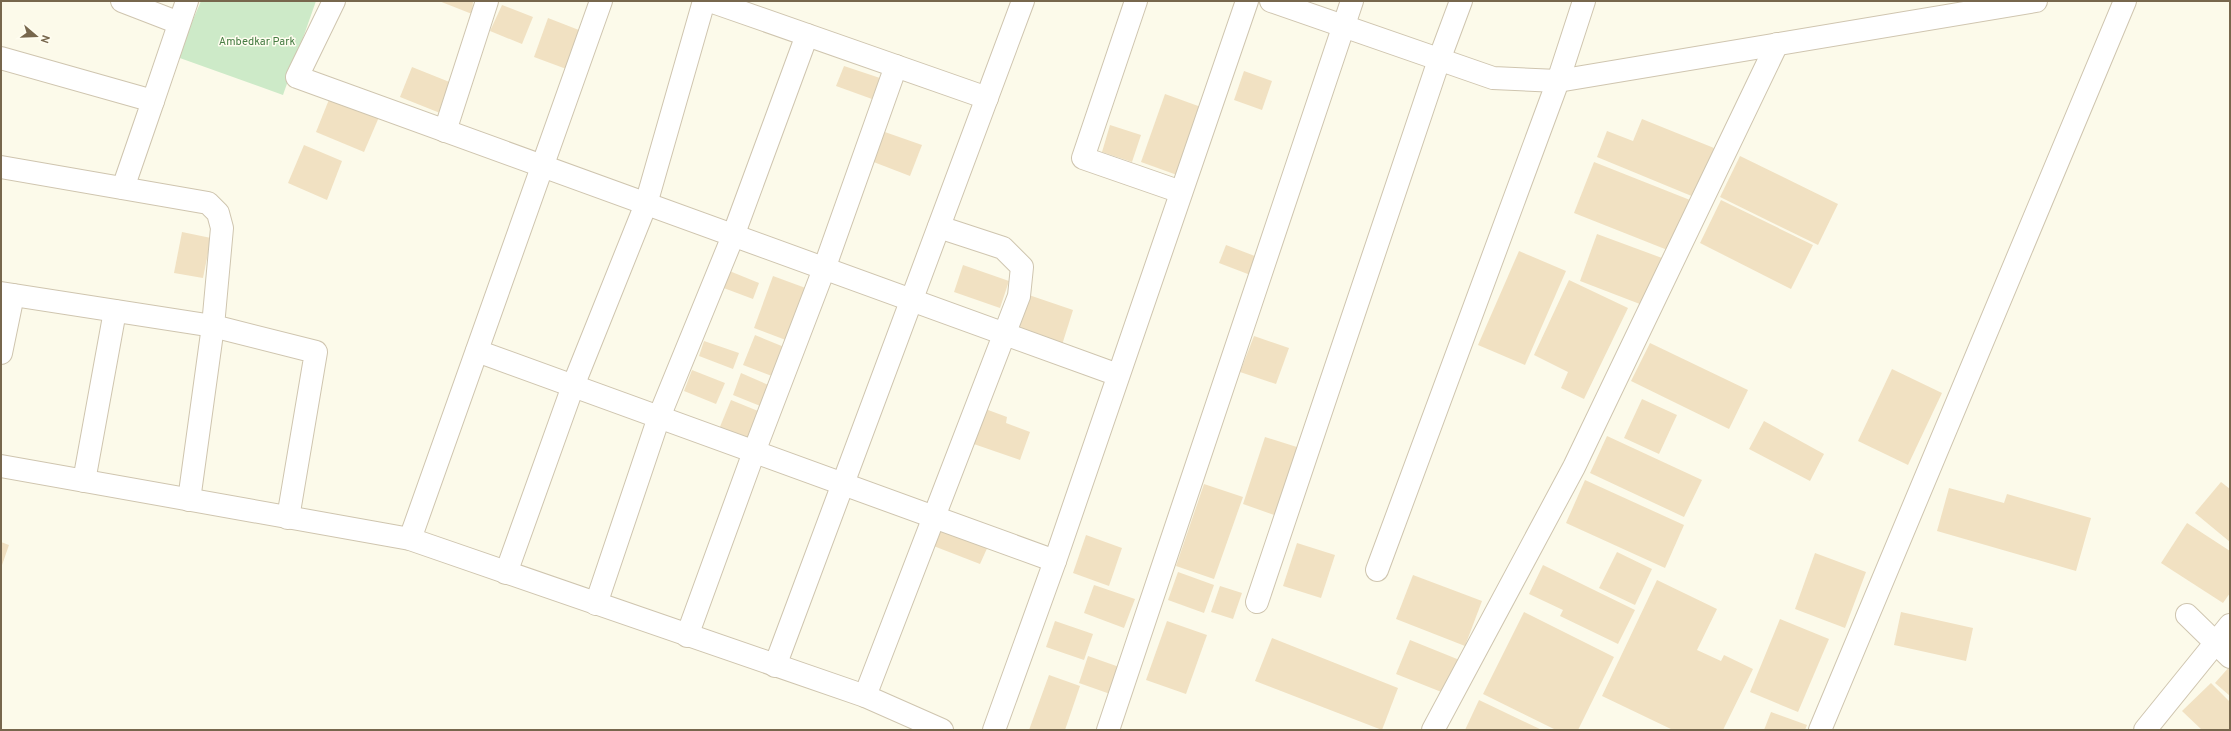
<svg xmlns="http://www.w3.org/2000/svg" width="2231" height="731" font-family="Overpass,sans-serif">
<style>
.green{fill:#cdeac8}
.building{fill:#f1e1c2}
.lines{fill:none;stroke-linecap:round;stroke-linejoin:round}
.minor-casing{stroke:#cfc5af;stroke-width:24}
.minor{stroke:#fff;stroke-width:22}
.labels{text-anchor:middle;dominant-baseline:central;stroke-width:3;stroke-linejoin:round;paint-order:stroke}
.park-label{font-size:11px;fill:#477d44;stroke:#fffdf0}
</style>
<rect width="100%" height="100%" fill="#fcfaea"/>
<polygon class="green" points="201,1 316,1 283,95 177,57"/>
<g class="building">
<polygon points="439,1 473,1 472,14"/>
<polygon points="502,5 533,17 522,44 490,31"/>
<polygon points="548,18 584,32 569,70 534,57"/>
<polygon points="844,66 880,78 872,99 836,86"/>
<polygon points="412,67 452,83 440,113 400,97"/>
<polygon points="1244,71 1272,81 1262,110 1234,100"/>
<polygon points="1165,94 1201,107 1177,175 1141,162"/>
<polygon points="330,97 379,117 364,152 316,132"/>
<polygon points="1642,119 1714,148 1694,197 1597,157 1607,131 1633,141"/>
<polygon points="1110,125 1141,135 1132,162 1102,152"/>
<polygon points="882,131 922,145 910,176 871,161"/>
<polygon points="304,145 342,161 327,200 288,183"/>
<polygon points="1740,156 1838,204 1818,245 1720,197"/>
<polygon points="1594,162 1690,200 1670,251 1574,213"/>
<polygon points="1721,200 1813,245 1791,289 1700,243"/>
<polygon points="182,232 211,238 203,278 174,273"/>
<polygon points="1597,234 1662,258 1645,306 1580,281"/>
<polygon points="1226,245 1260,258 1253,276 1219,263"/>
<polygon points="1519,251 1566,271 1525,365 1478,345"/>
<polygon points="963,265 1009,281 1000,308 954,292"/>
<polygon points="727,270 759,283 753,299 721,287"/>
<polygon points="773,276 811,290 791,342 754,328"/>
<polygon points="1569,280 1628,308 1584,399 1561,388 1568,372 1534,355"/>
<polygon points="1023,293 1073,310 1062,345 1011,327"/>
<polygon points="755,335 789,349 777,378 743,365"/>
<polygon points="1254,336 1289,348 1276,384 1240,372"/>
<polygon points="704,341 739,353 733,369 699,356"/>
<polygon points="1650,343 1748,390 1729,429 1631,381"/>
<polygon points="1892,369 1942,393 1908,465 1858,441"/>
<polygon points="692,370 725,383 716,404 684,391"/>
<polygon points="741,373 773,387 765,408 733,395"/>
<polygon points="1642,399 1677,415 1659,454 1624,438"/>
<polygon points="731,400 763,413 750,447 717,434"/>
<polygon points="980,407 1007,417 1006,423 1030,432 1020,460 968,442"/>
<polygon points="1764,421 1824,454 1810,481 1749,449"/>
<polygon points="1607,436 1702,480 1684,517 1590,473"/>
<polygon points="1265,437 1300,448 1277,516 1243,504"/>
<polygon points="1585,480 1684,525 1665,568 1566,523"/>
<polygon points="2221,482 2230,489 2230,542 2195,513"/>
<polygon points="1204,484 1243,497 1214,579 1176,566"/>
<polygon points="1949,488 2004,503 2007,494 2091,518 2076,571 1937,531"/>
<polygon points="2187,523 2230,551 2230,593 2223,603 2161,563"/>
<polygon points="939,524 989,544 980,564 931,545"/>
<polygon points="1086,535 1122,548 1109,586 1073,573"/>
<polygon points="1,542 9,545 1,568"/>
<polygon points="1297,543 1335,555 1321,598 1283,586"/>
<polygon points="1617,552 1652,569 1635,605 1599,588"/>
<polygon points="1815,553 1866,572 1845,628 1795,609"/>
<polygon points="1543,565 1635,610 1618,644 1560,616 1563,610 1529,594"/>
<polygon points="1178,572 1214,585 1204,613 1168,600"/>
<polygon points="1413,575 1482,601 1465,646 1396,619"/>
<polygon points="1657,580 1717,609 1697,650 1721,661 1724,655 1753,669 1723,730 1673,730 1602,696"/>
<polygon points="1094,585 1135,599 1124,628 1084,613"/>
<polygon points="1220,586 1242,593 1233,619 1211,612"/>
<polygon points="1524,612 1614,657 1578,730 1556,730 1483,694"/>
<polygon points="1901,612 1973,628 1966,661 1894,645"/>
<polygon points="1780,619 1829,639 1798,712 1750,692"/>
<polygon points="1055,621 1093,634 1084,660 1046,647"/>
<polygon points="1167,621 1207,635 1186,694 1146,680"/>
<polygon points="1272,638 1398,688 1382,730 1255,681"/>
<polygon points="1410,640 1462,661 1449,695 1396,674"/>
<polygon points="1088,656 1122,668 1113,695 1079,683"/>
<polygon points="2230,666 2230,696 2215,683"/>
<polygon points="1049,675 1080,686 1065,730 1029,730"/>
<polygon points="2211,683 2230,702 2230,730 2202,730 2182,711"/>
<polygon points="1479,700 1542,730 1465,730"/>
<polygon points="1771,712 1807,725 1805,730 1764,730"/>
</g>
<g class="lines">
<g class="minor-casing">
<g id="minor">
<polyline points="122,1 179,23"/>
<polyline points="334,1 297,77 1118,375"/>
<polyline points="710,1 987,98"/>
<polyline points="1136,1 1083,158 1181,192"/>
<polyline points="1271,1 1493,78 1558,81 2036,1"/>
<polyline points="1,58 153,101 123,188"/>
<polyline points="153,101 187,1"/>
<polyline points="445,131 487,1"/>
<polyline points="1,167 208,203 218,213 222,228 213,326 189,500"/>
<polyline points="1,293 213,326 316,352 288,518"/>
<polyline points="477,351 1055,561"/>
<polyline points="1,353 13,295"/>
<polyline points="1,466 410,539 865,696 942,730"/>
<polyline points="84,481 115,311"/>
<polyline points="410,539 601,1"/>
<polyline points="1377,570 1558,81 1584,1"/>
<polyline points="506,573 573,386 646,204 704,1"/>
<polyline points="1257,602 1439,60 1461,1"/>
<polyline points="596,604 659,417 733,236 807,35"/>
<polyline points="2187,615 2230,657"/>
<polyline points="687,636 754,452 824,269 896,66"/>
<polyline points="775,666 1023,1"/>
<polyline points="865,696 1019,296 1022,267 1003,248 939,227"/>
<polyline points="994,730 1055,561 1247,1"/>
<polyline points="1108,730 1352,1"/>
<polyline points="1433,730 1574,467 1777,44"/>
<polyline points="1820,730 2125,1"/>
<polyline points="2145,730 2230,625"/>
</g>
</g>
<use href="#minor" class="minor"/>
</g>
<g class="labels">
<g class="park-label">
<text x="257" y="42">Ambedkar Park</text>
</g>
</g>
<rect width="2231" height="731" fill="none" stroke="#77674d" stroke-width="4"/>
<g transform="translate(36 36) rotate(109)" stroke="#fffdf0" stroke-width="3" paint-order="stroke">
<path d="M0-3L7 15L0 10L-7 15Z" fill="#77674d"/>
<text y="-6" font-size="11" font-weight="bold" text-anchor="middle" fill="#77674d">N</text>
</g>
</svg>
